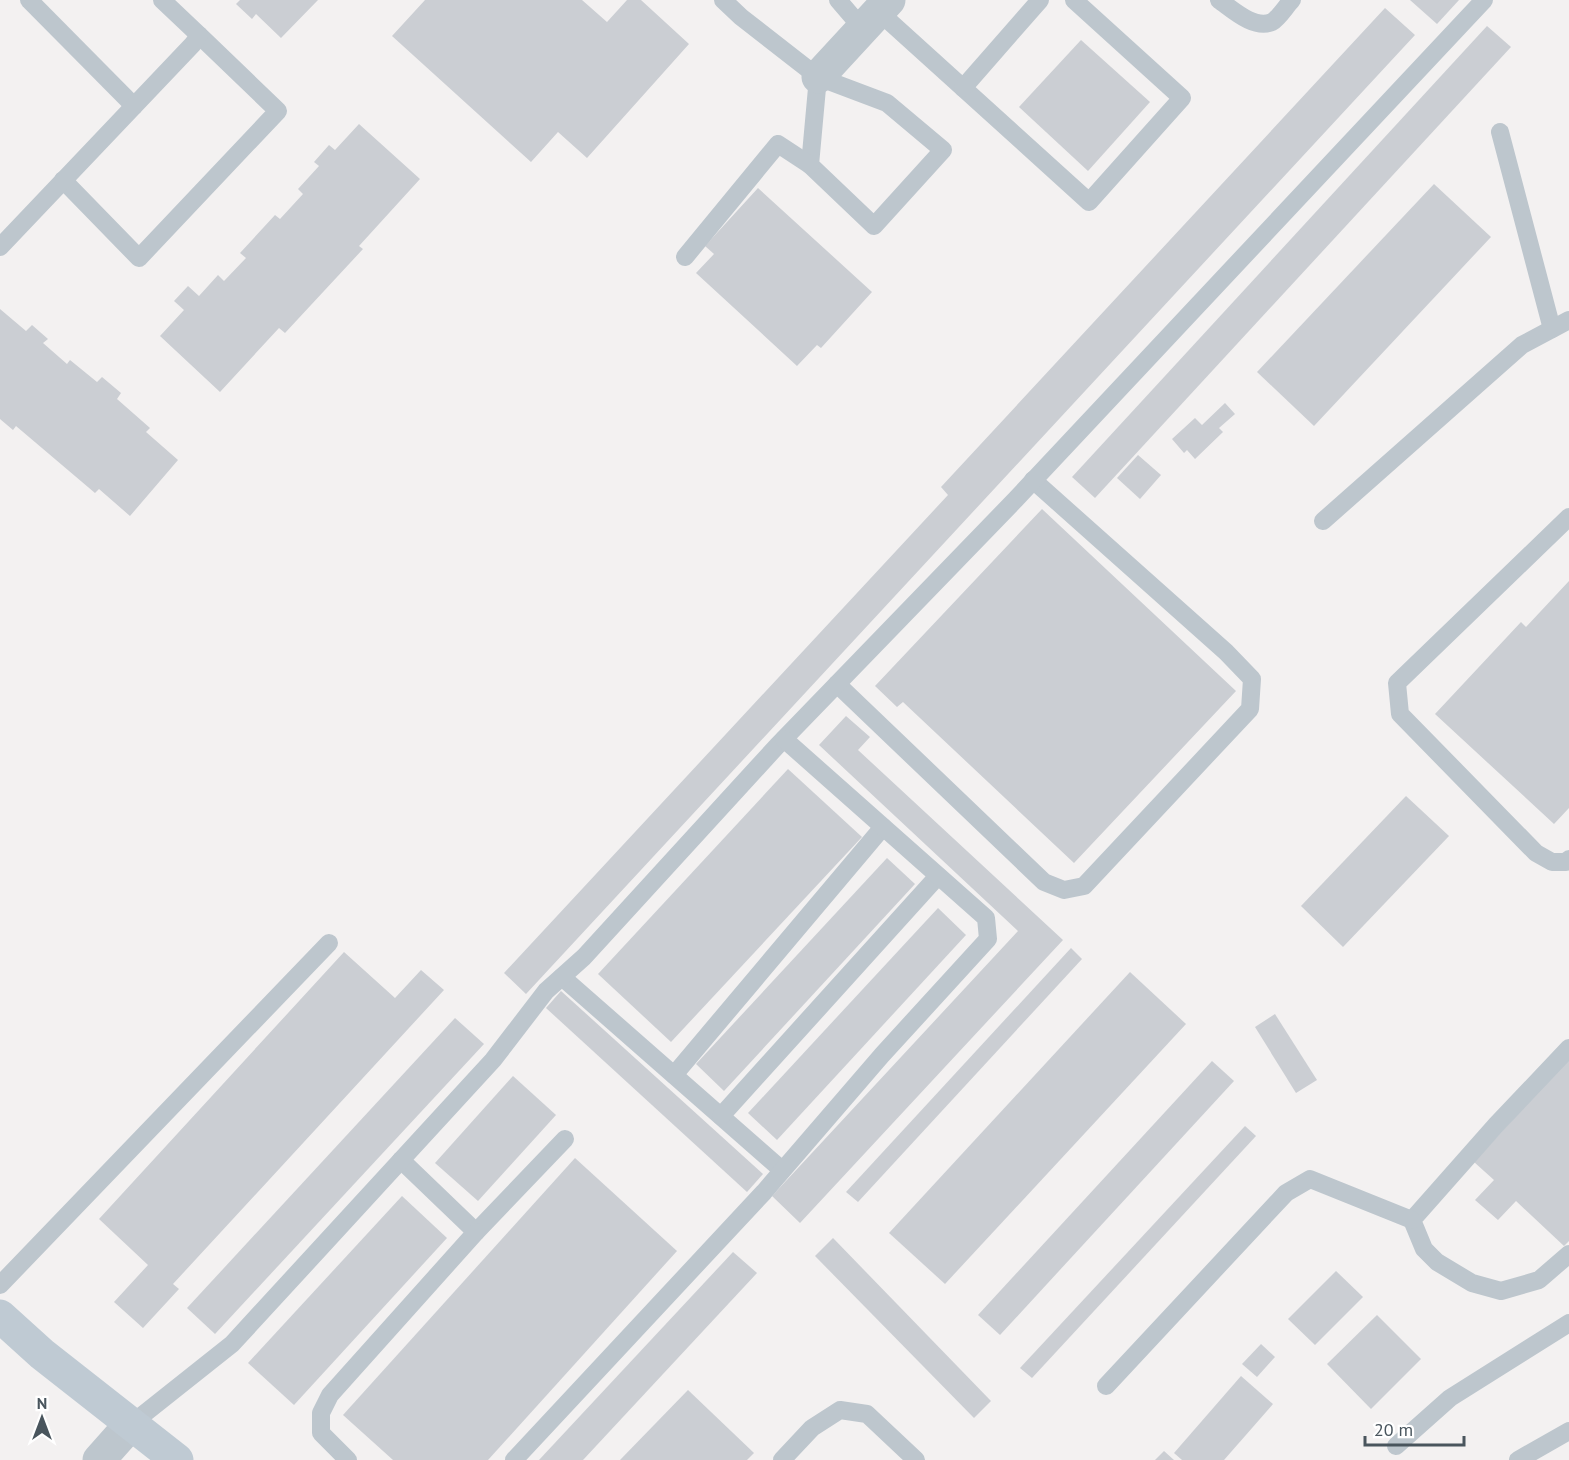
<svg xmlns="http://www.w3.org/2000/svg" width="1569" height="1460" font-family="'PT Sans',sans-serif">
<style>
.building{fill:#cbced3}
.lines{fill:none;stroke-linecap:round;stroke-linejoin:round}
.lane{stroke:#bdc6cd;stroke-width:18}
.street{stroke:#bdc6cd;stroke-width:33}
.secondary{stroke:#bfcad3;stroke-width:33}
</style>
<rect width="100%" height="100%" fill="#f3f1f1"/>
<g class="building">
<polygon points="240,0 318,0 281,38 256,14 252,19 236,4"/>
<polygon points="425,0 582,0 607,22 627,0 641,0 689,44 587,158 558,132 531,162 392,36"/>
<polygon points="1410,0 1459,0 1437,24"/>
<polygon points="1385,8 1415,35 526,994 504,973 948,495 941,487"/>
<polygon points="1487,26 1511,47 1095,498 1072,477"/>
<polygon points="1081,40 1150,102 1088,171 1019,107"/>
<polygon points="359,124 420,179 359,246 363,249 285,333 279,328 220,392 160,336 184,310 174,301 188,286 199,296 218,275 224,281 246,258 240,253 275,215 280,219 303,194 298,189 319,166 314,162 329,145 335,150"/>
<polygon points="1434,184 1491,237 1314,426 1257,372"/>
<polygon points="758,188 872,292 821,348 817,345 797,366 696,273 714,254 705,246"/>
<polygon points="0,309 26,331 32,325 48,339 43,343 67,364 70,360 97,382 102,377 121,393 117,399 150,428 146,432 178,460 130,516 99,489 95,493 16,426 13,430 0,419"/>
<polygon points="1225,403 1235,414 1219,428 1223,432 1195,459 1187,450 1184,453 1172,439 1195,418 1202,425"/>
<polygon points="1138,455 1161,475 1140,499 1117,478"/>
<polygon points="1042,509 1236,691 1074,863 903,702 897,707 875,686"/>
<polygon points="1569,581 1569,808 1554,824 1435,714 1521,622 1526,627"/>
<polygon points="846,716 870,737 858,750 1063,940 800,1223 772,1196 1018,931 819,745"/>
<polygon points="788,769 862,837 671,1042 598,974"/>
<polygon points="1406,796 1449,836 1343,947 1301,906"/>
<polygon points="887,858 915,884 724,1091 696,1064"/>
<polygon points="938,908 966,935 777,1140 748,1113"/>
<polygon points="1071,948 1082,959 858,1202 846,1192"/>
<polygon points="344,952 395,998 421,970 444,990 173,1284 179,1289 143,1328 114,1302 148,1265 99,1219"/>
<polygon points="1130,972 1186,1024 945,1284 889,1233"/>
<polygon points="561,991 763,1174 747,1192 546,1008"/>
<polygon points="1275,1014 1317,1080 1296,1093 1255,1027"/>
<polygon points="455,1018 484,1044 215,1334 187,1308"/>
<polygon points="1569,1058 1569,1241 1564,1246 1516,1201 1498,1220 1475,1200 1494,1180 1474,1162"/>
<polygon points="1212,1061 1234,1081 1000,1335 978,1315"/>
<polygon points="513,1076 556,1115 478,1201 435,1163"/>
<polygon points="1245,1126 1256,1136 1032,1378 1020,1368"/>
<polygon points="575,1158 677,1251 488,1460 393,1460 343,1415"/>
<polygon points="402,1196 447,1238 294,1405 248,1363"/>
<polygon points="833,1238 991,1401 974,1418 815,1256"/>
<polygon points="733,1252 757,1273 583,1460 539,1460"/>
<polygon points="1336,1271 1363,1297 1315,1345 1288,1319"/>
<polygon points="1377,1315 1421,1359 1371,1409 1327,1364"/>
<polygon points="1261,1344 1275,1357 1257,1377 1242,1364"/>
<polygon points="1241,1376 1273,1404 1224,1460 1182,1460 1174,1453"/>
<polygon points="688,1390 754,1453 747,1460 620,1460"/>
<polygon points="1164,1451 1174,1460 1155,1460"/>
</g>
<g class="lines">
<g class="lane">
<polyline points="29,0 134,106"/>
<polyline points="723,0 741,17 818,77 887,103 943,150 874,226 810,165 818,77"/>
<polyline points="838,0 862,28"/>
<path d="M 1219,0 C 1232,9 1254,30 1272,22 C 1279,18 1286,6 1292,0"/>
<polyline points="878,11 1089,202 1182,98 1074,0"/>
<polyline points="963,88 1040,0"/>
<polyline points="1500,132 1552,329"/>
<polyline points="63,180 139,258 278,111 199,35"/>
<polyline points="0,247 193,44 199,35 162,0"/>
<polyline points="685,257 778,144 810,165"/>
<polyline points="1569,517 1397,683 1400,714 1536,853 1552,862 1566,862 1569,859"/>
<polyline points="1323,521 1522,345 1569,320"/>
<polyline points="837,684 1044,882 1064,890 1084,886 1250,709 1252,679 1226,652 1033,480"/>
<polyline points="562,977 782,1170"/>
<polyline points="1569,1048 1496,1125 1412,1220 1424,1249 1437,1262 1472,1283 1501,1291 1539,1280 1569,1254"/>
<polyline points="674,1075 883,827"/>
<polyline points="721,1116 938,876"/>
<polyline points="401,1160 476,1232 565,1139"/>
<polyline points="0,1285 329,943"/>
<polyline points="1106,1386 1286,1193 1310,1179 1412,1220"/>
<polyline points="130,1425 232,1344 493,1060 546,991 584,957 777,746 1016,499 1484,0"/>
<polyline points="1396,1446 1450,1398 1569,1323"/>
<polyline points="348,1460 321,1433 321,1413 330,1395 476,1232"/>
<polyline points="514,1460 764,1192 882,1055 988,939 986,918 784,739"/>
<polyline points="782,1460 812,1428 840,1410 867,1414 916,1460"/>
<polyline points="1518,1460 1569,1431"/>
</g>
<g class="street">
<polyline points="818,77 889,0"/>
<polyline points="99,1460 130,1425"/>
</g>
<polyline class="secondary" points="0,1316 42,1354 177,1460"/>
</g>
<g transform="translate(42 1418)" stroke="#ffffff" stroke-width="4.5" paint-order="stroke">
<path d="M0-4.5L10 22L0 15L-10 22Z" fill="#49555d"/>
<text y="-9" font-size="16" font-weight="bold" text-anchor="middle" fill="#49555d">N</text>
</g>
<path d="M1365 1436v9h99v-9" fill="none" stroke="#49555d" stroke-width="3"/>
<text x="1374" y="1436" font-size="18" fill="#49555d" stroke="#ffffff" stroke-width="4.5" paint-order="stroke">20 m</text>
</svg>
